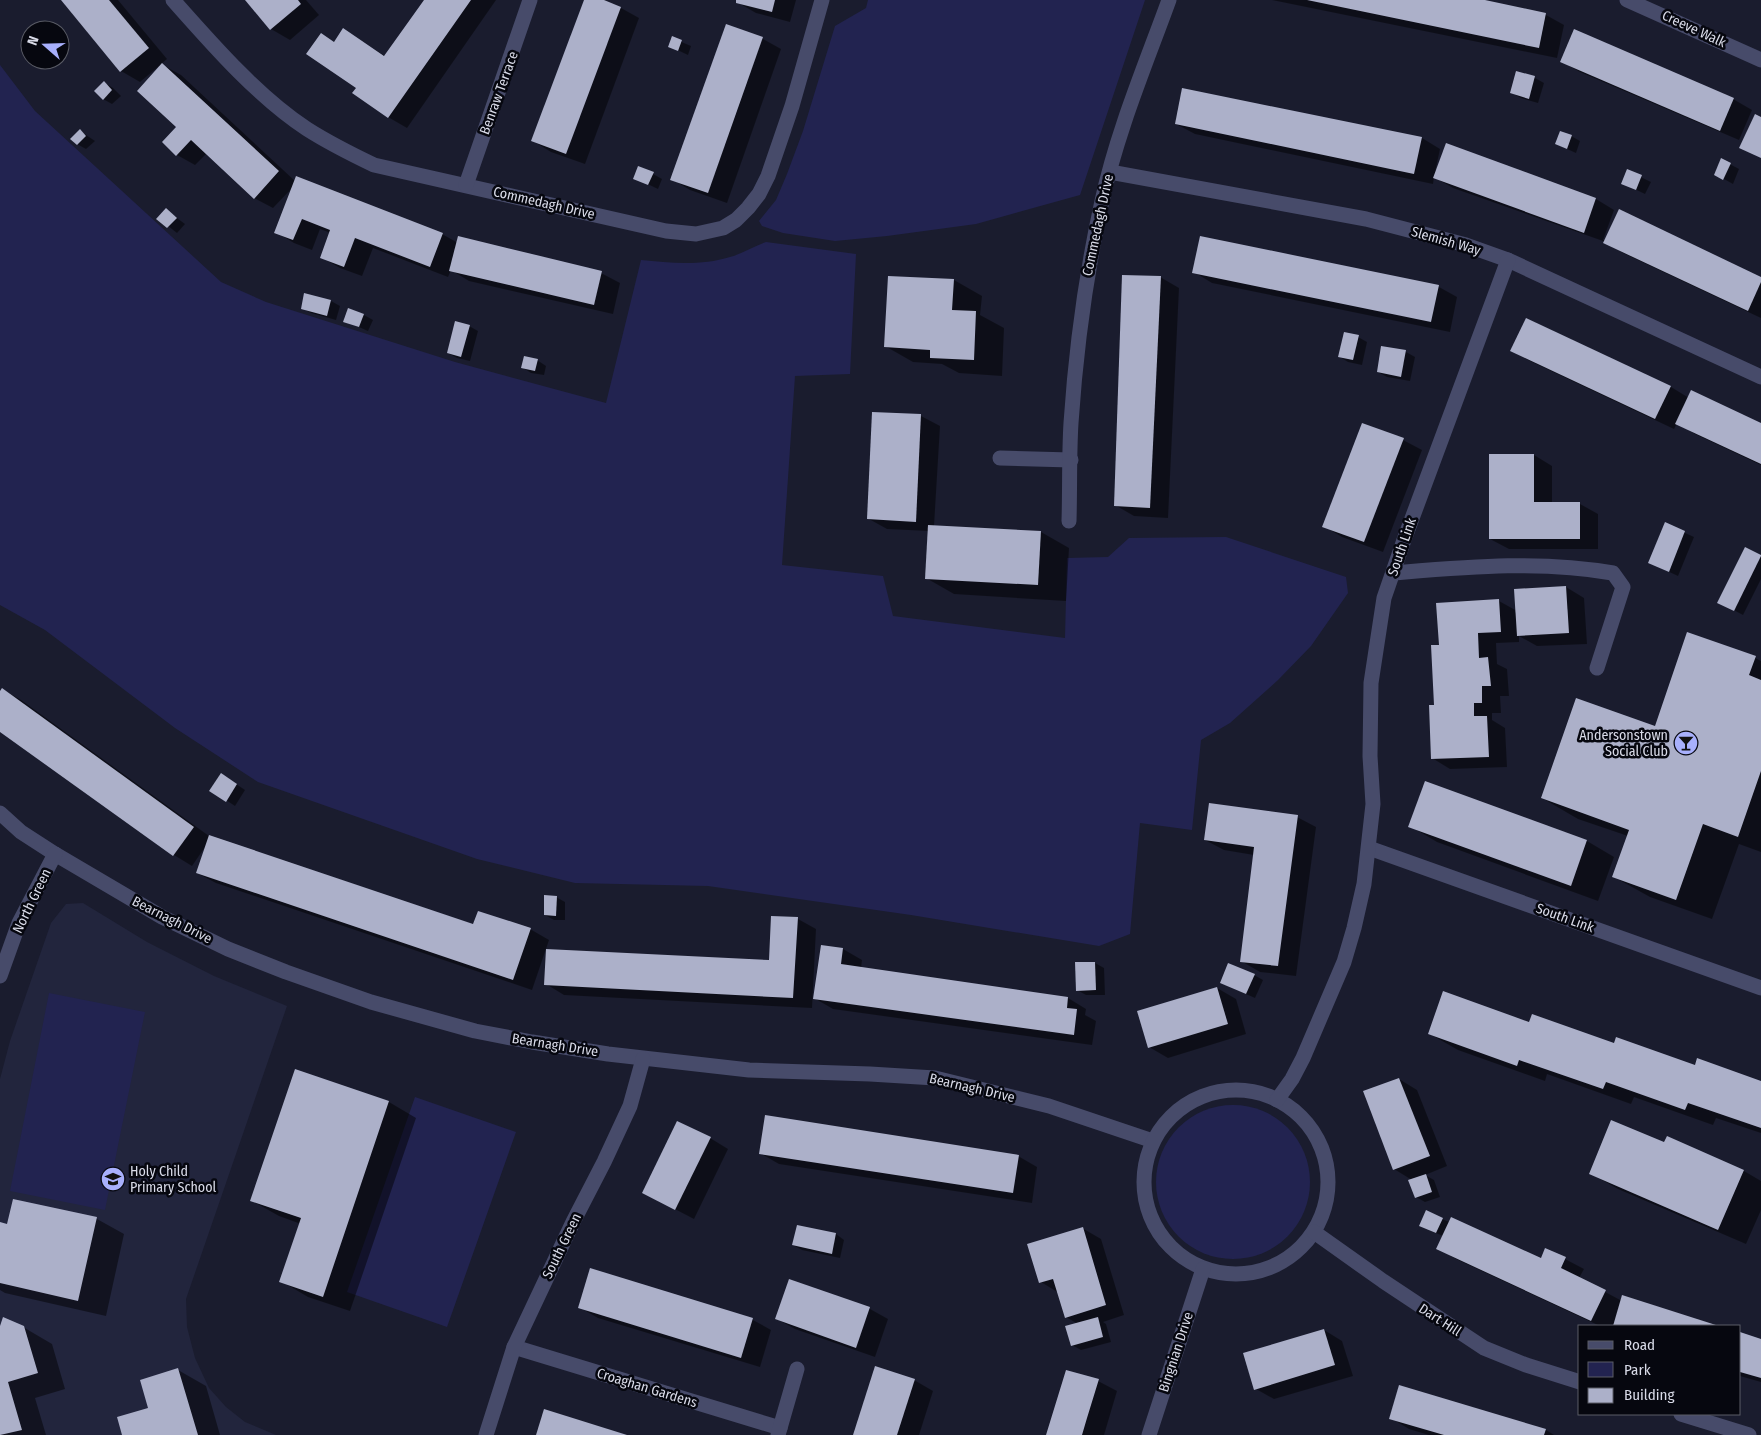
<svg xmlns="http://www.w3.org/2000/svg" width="1761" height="1435" font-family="'Fira Sans Condensed',sans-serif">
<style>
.built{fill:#22253d}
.green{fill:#222350}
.shadow{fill:#0007}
.building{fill:#acb0c9}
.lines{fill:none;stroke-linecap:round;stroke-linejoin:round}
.minor{stroke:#474b6a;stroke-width:15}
.labels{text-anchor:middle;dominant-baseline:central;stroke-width:5;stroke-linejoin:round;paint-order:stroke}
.street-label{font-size:14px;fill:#d9dbe8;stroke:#06070f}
.poi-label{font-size:14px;fill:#d9dbe8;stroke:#06070f;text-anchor:end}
</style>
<rect width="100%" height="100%" fill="#1a1c2e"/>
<polygon class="built" points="83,903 147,942 214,976 287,1006 186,1299 187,1327 195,1358 209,1388 226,1407 245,1422 276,1435 0,1435 0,1079 10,1041 51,923 66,904"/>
<g class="green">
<polygon points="868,0 1145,0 1080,195 976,224 887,236 835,241 783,233 762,226 759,221 776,200 787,174 803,131 835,26 866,8"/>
<path d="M 0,65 L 35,111 L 221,282 L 266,302 L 455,362 L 606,403 L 641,260 C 670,263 701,266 730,257 C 742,254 754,246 766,242 L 856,254 L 850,374 L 795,376 L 782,565 L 883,576 L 893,616 L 1065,638 L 1067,558 L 1108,557 L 1129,538 L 1226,537 L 1346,577 L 1348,593 L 1311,646 L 1278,680 L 1230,723 L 1201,740 L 1192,830 L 1140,823 L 1130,934 L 1099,946 L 911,915 L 708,886 L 575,883 L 477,859 L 258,782 L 175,728 L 45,630 L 0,605 Z"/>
<polygon points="49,993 145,1012 105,1210 10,1191"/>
<polygon points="415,1097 516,1132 447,1327 347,1292"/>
<circle cx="1233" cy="1182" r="77"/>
</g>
<g class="shadow">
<polygon points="63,0 118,0 167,59 161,64 181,75 295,181 442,234 458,243 601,273 620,283 613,314 469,281 451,270 448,277 373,248 362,276 340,268 321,257 331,233 320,229 312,250 294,243 276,232 293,187 273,208 254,198 207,153 195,165 177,155 178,127 160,67 159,66 140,82 121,71"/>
<polygon points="246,0 306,0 319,15 290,40 271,29"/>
<polygon points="425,0 496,0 407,128 388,117 357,88 335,42 343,30 385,56"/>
<polygon points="585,0 600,0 621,8 639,18 585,164 551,152 533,141"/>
<polygon points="738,0 796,0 790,22 756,13 737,2"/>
<polygon points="1272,0 1479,0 1546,15 1564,25 1557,58"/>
<polygon points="727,26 763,39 781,49 727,203 690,190 672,179"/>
<polygon points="672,38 691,46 688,55 669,46"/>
<polygon points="1561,61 1733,99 1752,110 1739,140 1580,72"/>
<polygon points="1517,73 1535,78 1544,83 1538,103 1521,98 1512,93"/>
<polygon points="105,83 113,88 121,96 112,104 103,99"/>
<polygon points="1176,124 1422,138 1440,149 1435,172 1447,145 1596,199 1614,210 1603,240 1761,278 1761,318 1623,253 1603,241 1453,188 1434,177 1433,184 1195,134"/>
<polygon points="80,131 95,141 86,149 77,144"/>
<polygon points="1571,136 1580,141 1576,153 1556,144"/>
<polygon points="1722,160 1739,169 1733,184 1715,174"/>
<polygon points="1628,171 1651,182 1645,194 1622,183"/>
<polygon points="653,174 662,179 658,189 635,178"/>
<polygon points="166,210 185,224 177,233 158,218"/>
<polygon points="1201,238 1439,287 1457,297 1450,332 1212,283 1194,272"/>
<polygon points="1160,277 1179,288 1168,518 1134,516 1115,505"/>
<polygon points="954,280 982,296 980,315 1004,328 1002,376 959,373 942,364 913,362 885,346"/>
<polygon points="305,294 331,301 340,306 336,320 311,313 302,308"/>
<polygon points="364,315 373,320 368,331 345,321"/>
<polygon points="1527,319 1671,387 1689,398 1761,425 1761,465 1695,434 1677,423 1674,429 1530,361 1512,351"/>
<polygon points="469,326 478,331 470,361 457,358 448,353"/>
<polygon points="1358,337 1367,342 1362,365 1348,362 1340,357"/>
<polygon points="1406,352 1415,357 1410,381 1387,377 1378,372"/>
<polygon points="537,360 546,366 544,375 531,373 522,367"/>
<polygon points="874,413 921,416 940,426 934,526 1041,532 1069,548 1066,601 954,594 926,578 929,531 887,529 869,519"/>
<polygon points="1403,440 1422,450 1383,552 1342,537 1324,526"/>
<polygon points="1534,455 1552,466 1552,504 1580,504 1598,514 1598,549 1509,549 1490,539"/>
<polygon points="1665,524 1694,537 1678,576 1650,563"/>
<polygon points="1761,556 1761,579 1743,615 1728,607"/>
<polygon points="1566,587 1584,598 1587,644 1537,646 1519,636 1519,642 1496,643 1497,664 1507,669 1509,696 1500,696 1501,713 1492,713 1492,720 1505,728 1507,767 1450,769 1432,758 1440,646 1499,601 1517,611"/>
<polygon points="1755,658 1761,661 1761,852 1739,844 1712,919 1650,897 1614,877 1628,836 1578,819 1542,798 1655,727"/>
<polygon points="2,689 21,700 209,836 474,925 530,929 549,940 532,990 216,883 197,873 205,847 192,866 174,855 0,731 0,693"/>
<polygon points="230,780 245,790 235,806 226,800"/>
<polygon points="1426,783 1587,841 1614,857 1598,901 1437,842 1410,826"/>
<polygon points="1297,817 1316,827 1296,976 1260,972 1241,961 1254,855 1224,850 1205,840"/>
<polygon points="556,897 565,902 565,920 554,920 545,915"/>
<polygon points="798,919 816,929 812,1008 564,995 546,984 770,962"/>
<polygon points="822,946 843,949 862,960 861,968 1068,998 1086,1009 1085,1015 1096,1021 1092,1045 833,1009 814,998"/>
<polygon points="1076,963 1095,963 1104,968 1105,995 1086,995 1077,990"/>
<polygon points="1254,975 1263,980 1255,998 1221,983"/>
<polygon points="1217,988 1236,999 1246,1034 1168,1058 1149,1047"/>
<polygon points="1530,1023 1761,1082 1761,1133 1716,1118 1713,1125 1634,1097 1631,1104 1547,1074 1545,1081 1458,1050 1430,1034"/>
<polygon points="296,1071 389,1102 416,1118 350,1311 308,1297 281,1281 301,1224 279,1216 252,1201"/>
<polygon points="1399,1079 1417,1090 1447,1166 1425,1175 1434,1180 1440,1197 1425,1202 1416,1197 1412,1180 1394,1169"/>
<polygon points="710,1138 728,1149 694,1219 644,1193"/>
<polygon points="1668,1138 1744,1171 1761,1181 1761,1210 1746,1244 1618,1189 1590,1173 1665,1144"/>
<polygon points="760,1153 1018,1156 1037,1167 1032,1203 779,1164"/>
<polygon points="97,1219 124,1234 106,1316 5,1293 0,1290 0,1224 8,1225"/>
<polygon points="1442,1219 1542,1260 1565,1259 1584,1269 1579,1278 1622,1301 1623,1297 1717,1326 1614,1326 1615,1324 1613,1324 1612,1326 1600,1326 1456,1259 1438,1248 1443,1236 1429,1230"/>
<polygon points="1082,1228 1101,1239 1124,1315 1103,1322 1106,1324 1111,1342 1081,1350 1072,1345 1078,1324 1066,1317 1059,1293 1041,1282"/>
<polygon points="836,1234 844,1240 840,1258 802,1250 793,1245"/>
<polygon points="591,1270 753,1320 771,1330 760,1367 598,1318 579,1307"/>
<polygon points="790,1281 870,1309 888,1319 875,1357 795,1329 777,1319"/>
<polygon points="23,1327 52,1344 65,1389 35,1398 46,1435 0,1435 0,1329"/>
<polygon points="1324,1330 1342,1341 1353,1376 1274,1399 1256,1389"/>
<polygon points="1740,1333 1761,1340 1761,1382 1740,1376"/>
<polygon points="178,1370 206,1386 220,1435 124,1435 149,1409"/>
<polygon points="914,1380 933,1391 919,1435 855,1435"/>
<polygon points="1098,1381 1117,1391 1104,1435 1047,1435"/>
<polygon points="1391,1418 1546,1430 1554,1435 1429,1435 1409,1429"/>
</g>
<g class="building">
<polygon points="61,0 109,0 149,48 120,72"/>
<polygon points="245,0 298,0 301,4 270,30"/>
<polygon points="424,0 471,0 388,118 352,93 356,88 306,54 321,33 334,42 343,28 384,56"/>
<polygon points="584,0 604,0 621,7 566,154 531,141"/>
<polygon points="736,0 775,0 772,12 736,3"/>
<polygon points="1307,0 1485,0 1546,13 1539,48"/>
<polygon points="726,24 763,37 708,193 670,180"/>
<polygon points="1574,29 1734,98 1720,131 1560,62"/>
<polygon points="672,36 682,40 678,51 668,47"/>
<polygon points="162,63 279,171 254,199 191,140 176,156 162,142 176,127 137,91"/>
<polygon points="1516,71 1535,76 1529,99 1510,93"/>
<polygon points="104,81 112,90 103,100 94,91"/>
<polygon points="1182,88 1422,137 1414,174 1175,124"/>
<polygon points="1755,114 1761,117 1761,158 1739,148"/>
<polygon points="80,129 86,136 77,145 70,139"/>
<polygon points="1560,131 1572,135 1567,149 1555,144"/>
<polygon points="1446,143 1596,198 1584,233 1433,178"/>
<polygon points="1721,158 1731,163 1723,180 1714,175"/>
<polygon points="638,166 654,172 648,185 633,179"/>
<polygon points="1627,169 1642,175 1636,190 1621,184"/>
<polygon points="296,176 443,233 430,267 355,238 344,267 320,258 330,230 302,219 293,240 274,233"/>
<polygon points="166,208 177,218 167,228 156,219"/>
<polygon points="1619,209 1761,277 1761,282 1748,311 1603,243"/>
<polygon points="458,236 602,271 594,305 449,271"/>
<polygon points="1200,236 1439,285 1431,322 1192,273"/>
<polygon points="1122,275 1161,276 1150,508 1114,506"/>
<polygon points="888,276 954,279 952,310 976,311 974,360 930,358 930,350 884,347"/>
<polygon points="304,293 331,300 327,316 301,309"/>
<polygon points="348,308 364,314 359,327 343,322"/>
<polygon points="1526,318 1671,386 1655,419 1510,351"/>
<polygon points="455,321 470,325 461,357 447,353"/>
<polygon points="1344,332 1359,335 1353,360 1338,357"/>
<polygon points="1381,346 1406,350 1401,377 1377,372"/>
<polygon points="524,356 538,359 535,371 521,368"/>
<polygon points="1691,390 1761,423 1761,464 1675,424"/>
<polygon points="872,412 921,414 916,522 867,519"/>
<polygon points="1362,423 1404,438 1364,542 1322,527"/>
<polygon points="1489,454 1534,454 1534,502 1580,502 1580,539 1489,539"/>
<polygon points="1665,522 1685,531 1669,572 1648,563"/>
<polygon points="928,525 1041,531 1038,585 925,579"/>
<polygon points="1745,547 1761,555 1761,556 1734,611 1717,603"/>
<polygon points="1566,586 1569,633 1517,636 1514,589"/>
<polygon points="1499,599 1501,632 1478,633 1479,658 1488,657 1491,686 1482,686 1482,703 1474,703 1474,716 1487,716 1489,757 1431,759 1429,705 1434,705 1431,645 1439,645 1436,603"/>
<polygon points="1687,632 1756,656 1749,675 1761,680 1761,771 1738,837 1703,824 1676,900 1612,877 1629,830 1541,798 1576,698 1655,726"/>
<polygon points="2,688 194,827 173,856 0,732 0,691"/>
<polygon points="221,773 237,784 226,802 209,791"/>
<polygon points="1425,781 1587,840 1571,886 1408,827"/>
<polygon points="1209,803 1298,815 1278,966 1240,962 1254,847 1204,840"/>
<polygon points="209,835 473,924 478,911 531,928 513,980 196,873"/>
<polygon points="544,895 557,896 556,916 544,915"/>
<polygon points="771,916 798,917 793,998 544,985 546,949 769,960"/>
<polygon points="821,945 843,948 841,964 1068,997 1067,1008 1077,1009 1074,1035 813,999"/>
<polygon points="1075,962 1095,962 1096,990 1076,991"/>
<polygon points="1228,963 1255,974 1246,994 1220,983"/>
<polygon points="1217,987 1228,1024 1148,1048 1137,1011"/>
<polygon points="1443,991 1529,1022 1532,1014 1614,1043 1616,1037 1695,1065 1697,1058 1761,1081 1761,1128 1688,1103 1685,1110 1606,1082 1603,1089 1519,1060 1517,1066 1428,1034"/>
<polygon points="295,1069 389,1101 323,1297 279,1282 301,1218 250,1201"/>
<polygon points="1399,1078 1430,1156 1393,1170 1363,1091"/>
<polygon points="765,1115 1019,1155 1013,1193 759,1154"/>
<polygon points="1611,1120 1664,1142 1667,1136 1744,1170 1718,1230 1589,1174"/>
<polygon points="677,1121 711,1137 675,1210 642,1193"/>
<polygon points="1426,1174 1432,1192 1415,1198 1408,1180"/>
<polygon points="13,1199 97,1217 78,1301 0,1283 0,1222 7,1224"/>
<polygon points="1426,1210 1443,1218 1436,1233 1419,1226"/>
<polygon points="1451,1217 1541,1258 1545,1248 1566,1257 1561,1268 1606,1290 1591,1321 1436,1249"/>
<polygon points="797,1225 836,1233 832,1254 792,1245"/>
<polygon points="1083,1227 1106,1305 1065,1318 1053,1279 1039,1283 1027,1244"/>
<polygon points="590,1268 753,1318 741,1358 578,1308"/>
<polygon points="789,1279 870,1307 856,1348 775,1319"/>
<polygon points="1622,1295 1719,1326 1613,1326"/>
<polygon points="3,1317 24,1326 38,1373 8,1382 22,1430 0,1435 0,1326"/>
<polygon points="1098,1317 1103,1337 1071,1346 1065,1326"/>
<polygon points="1324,1329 1335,1365 1254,1390 1243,1353"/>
<polygon points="1740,1332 1761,1339 1761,1378 1740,1372"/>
<polygon points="875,1366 915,1379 897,1435 853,1435"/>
<polygon points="178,1368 198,1435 122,1435 117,1417 148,1408 140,1380"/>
<polygon points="1066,1370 1099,1379 1087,1418 1082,1435 1046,1435"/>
<polygon points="1399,1385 1546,1429 1544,1435 1444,1435 1389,1419"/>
<polygon points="544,1409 627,1435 536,1435"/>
</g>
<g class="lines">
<g class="minor">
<path d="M 173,0 C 212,44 258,97 307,129 C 329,143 351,154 374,165 L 666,231 L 696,234 L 723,228 L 736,220 L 748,208 L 759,194 L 768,176 L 792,106 L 822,0"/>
<polyline points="1627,0 1761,60"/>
<polyline points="1110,172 1366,219 1466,245 1508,260 1761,377"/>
<polyline points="466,185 530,0"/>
<polyline points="1000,458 1071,460"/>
<path d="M 1069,521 C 1070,488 1069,455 1071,423 C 1076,348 1086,274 1102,201 C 1117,132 1145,66 1169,0"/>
<path d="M 1393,573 C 1466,567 1540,560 1613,573 L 1623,587 L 1597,668"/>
<polyline points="0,813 21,832 55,854 162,917 228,949 286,972 371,1002 475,1031 532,1042 608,1054 749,1070 870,1074 935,1078 1049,1106 1153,1141"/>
<polyline points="1369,848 1761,988"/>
<polyline points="0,976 19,923 55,854"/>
<circle cx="1236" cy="1182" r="92"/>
<polyline points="1277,1100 1292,1079 1303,1058 1344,962 1354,928 1364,884 1373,804 1370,756 1371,683 1384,598 1404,540 1508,260"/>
<polyline points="1314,1232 1383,1281 1484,1348 1526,1365 1580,1382"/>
<polyline points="514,1347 780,1428"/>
<polyline points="1681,1414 1749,1435"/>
<polyline points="486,1435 514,1347 573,1222 604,1162 630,1106 643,1059"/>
<polyline points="778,1435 797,1369"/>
<polyline points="1149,1435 1203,1269"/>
</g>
</g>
<defs>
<g id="bar-disc" transform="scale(1.25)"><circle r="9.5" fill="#a8b0fc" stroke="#06070f"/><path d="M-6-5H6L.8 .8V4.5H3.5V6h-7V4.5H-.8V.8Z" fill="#111"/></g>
<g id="school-disc" transform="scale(1.25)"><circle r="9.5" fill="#a8b0fc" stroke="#06070f"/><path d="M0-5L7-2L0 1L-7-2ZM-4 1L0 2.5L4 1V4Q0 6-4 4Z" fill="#111"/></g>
</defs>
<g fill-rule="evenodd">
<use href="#bar-disc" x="1686" y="743"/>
<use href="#school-disc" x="113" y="1179"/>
</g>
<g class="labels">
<g class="street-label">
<text transform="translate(1694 29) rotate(25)">Creeve Walk</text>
<text transform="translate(499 93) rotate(-70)">Benraw Terrace</text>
<text transform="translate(544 203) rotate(13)">Commedagh Drive</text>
<text transform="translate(1098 225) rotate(-78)">Commedagh Drive</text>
<text transform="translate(1446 241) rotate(16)">Slemish Way</text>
<text transform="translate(1402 547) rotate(-71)">South Link</text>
<text transform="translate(32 901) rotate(-64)">North Green</text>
<text transform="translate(1565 918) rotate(20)">South Link</text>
<text transform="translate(172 920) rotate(27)">Bearnagh Drive</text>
<text transform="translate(555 1045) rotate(9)">Bearnagh Drive</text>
<text transform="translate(972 1088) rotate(13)">Bearnagh Drive</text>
<text transform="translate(562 1246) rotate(-64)">South Green</text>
<text transform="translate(1440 1320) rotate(33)">Dart Hill</text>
<text transform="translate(1176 1352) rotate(-72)">Bingnian Drive</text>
<text transform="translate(647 1388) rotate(17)">Croaghan Gardens</text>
</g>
<g class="poi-label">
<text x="1668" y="735">Andersonstown<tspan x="1668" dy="16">Social Club</tspan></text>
<text x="130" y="1171" text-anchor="start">Holy Child<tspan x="130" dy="16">Primary School</tspan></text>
</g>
</g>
<rect x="1578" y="1325" width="162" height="90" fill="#06070f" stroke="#5a5c66"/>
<rect x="1588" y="1341" width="25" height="8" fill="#474b6a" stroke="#5a5c66"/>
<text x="1624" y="1350" font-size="15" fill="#d9dbe8">Road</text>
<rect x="1588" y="1362" width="25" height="15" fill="#222350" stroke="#5a5c66"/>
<text x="1624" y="1375" font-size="15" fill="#d9dbe8">Park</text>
<rect x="1588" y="1388" width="25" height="15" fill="#acb0c9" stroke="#5a5c66"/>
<text x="1624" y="1400" font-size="15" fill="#d9dbe8">Building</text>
<g transform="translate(45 45) rotate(290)"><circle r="24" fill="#06070f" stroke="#5a5c66"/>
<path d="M0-4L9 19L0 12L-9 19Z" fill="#a8b0fc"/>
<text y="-8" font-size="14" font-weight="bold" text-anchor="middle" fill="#d9dbe8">N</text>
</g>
</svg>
